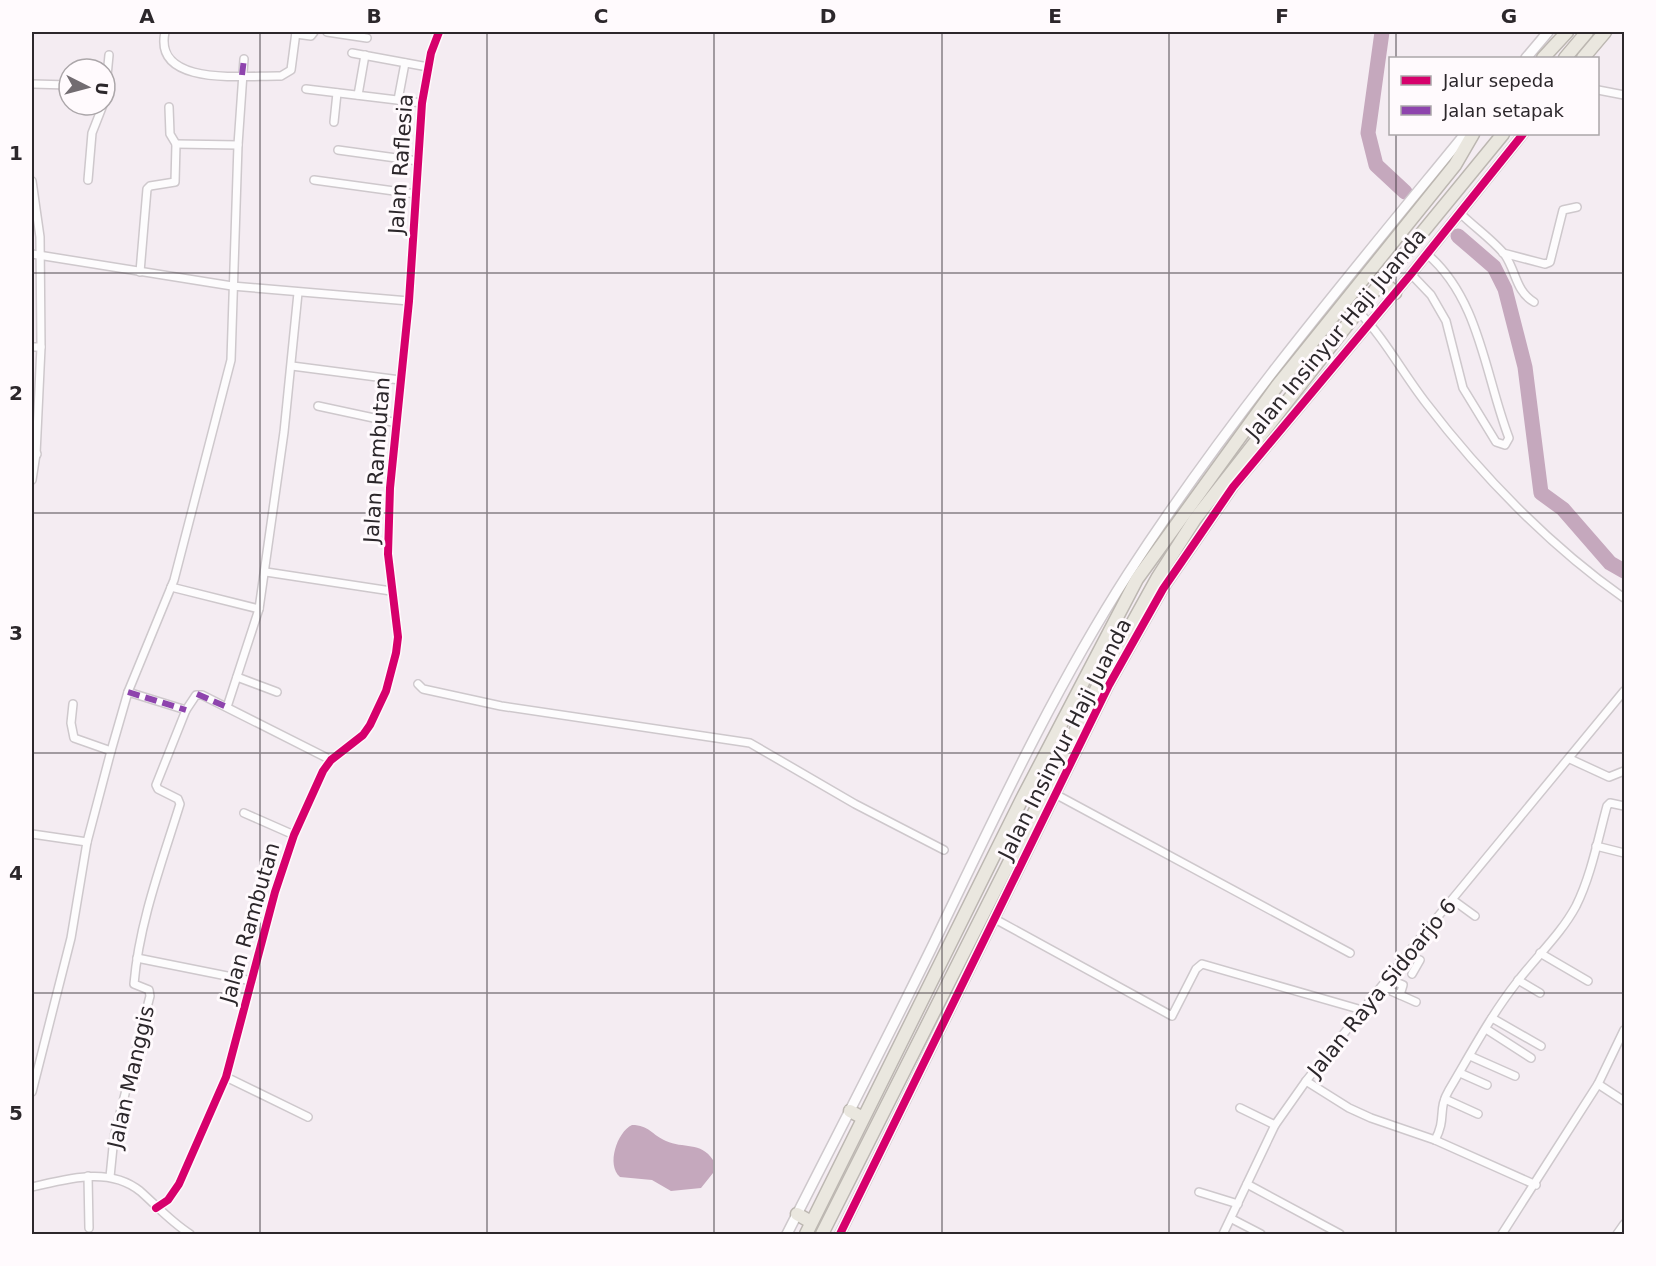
<svg xmlns="http://www.w3.org/2000/svg" width="1656" height="1266" font-family="'DejaVu Sans',sans-serif">
<style>
.water{fill:#c5a8bd}
.lines{fill:none;stroke-linecap:round;stroke-linejoin:round}
.river{stroke:#c5a8bd;stroke-width:15}
.street-casing{stroke:#cec8cc;stroke-width:10}
.secondary-casing{stroke:#cec8cc;stroke-width:12}
.highway-casing{stroke:#bcb7b1;stroke-width:15}
.street{stroke:#fdfcfd;stroke-width:7}
.secondary{stroke:#fdfcfd;stroke-width:9}
.highway{stroke:#eae7df;stroke-width:12}
.quiet{stroke:#8e44ad;stroke-width:6;stroke-dasharray:12 6;stroke-linecap:butt}
.cycleway-casing{stroke:#fffafd;stroke-width:11}
.cycleway{stroke:#d6006c;stroke-width:8}
.grid{fill:none;stroke:#2c272b;stroke-width:1.5;stroke-opacity:0.55}
.labels{text-anchor:middle;dominant-baseline:central;stroke-width:6;stroke-linejoin:round;paint-order:stroke}
.street-label{font-size:21px;fill:#2c272b;stroke:#fffafd}
.neatline{fill:none;stroke:#2c272b;stroke-width:2}
.grid-label{font-size:20px;text-anchor:middle;font-weight:bold;fill:#2c272b}
</style>
<rect width="100%" height="100%" fill="#f4ecf2"/>
<path class="water" d="M 632,1125 C 649,1125 652,1135 666,1141 C 683,1149 701,1141 713,1160 L 713,1173 L 701,1188 L 671,1191 L 652,1180 L 620,1177 C 606,1165 617,1132 632,1125 Z"/>
<g class="lines">
<g class="river">
<polyline points="1382,32 1368,133 1376,165 1405,192"/>
<polyline points="1458,236 1494,267 1505,289 1525,367 1541,493 1563,509 1610,563 1624,571"/>
</g>
<g class="street-casing">
<g id="street">
<path d="M 165,32 C 153,88 247,75 281,76 L 291,70 L 296,32"/>
<polyline points="327,32 367,38"/>
<polyline points="296,34 311,36 314,32"/>
<polyline points="352,53 428,67"/>
<polyline points="32,84 69,85"/>
<polyline points="306,89 422,103"/>
<polyline points="1598,90 1624,95"/>
<polyline points="358,95 365,55"/>
<polyline points="105,97 109,55"/>
<polyline points="398,100 405,63"/>
<polyline points="334,122 337,93"/>
<polyline points="176,144 238,145"/>
<polyline points="338,150 418,161"/>
<polyline points="88,180 92,133 103,105"/>
<polyline points="314,180 416,194"/>
<polyline points="32,181 40,237 41,347 36,454 32,480"/>
<path d="M 1460,213 C 1474,227 1493,240 1505,255 C 1516,271 1516,292 1534,302"/>
<polyline points="1503,253 1545,264 1550,262 1563,210 1577,207"/>
<polyline points="32,254 232,286 409,301"/>
<polyline points="140,272 147,189 150,186 175,182 176,144 170,134 169,107"/>
<path d="M 1411,274 L 1431,295 L 1446,321 L 1463,388 L 1496,442 L 1505,445 L 1509,438 C 1485,376 1480,299 1427,254"/>
<path d="M 1358,311 C 1385,339 1402,372 1426,403 C 1481,475 1550,546 1624,598"/>
<polyline points="32,347 41,347"/>
<polyline points="292,366 400,380"/>
<polyline points="318,406 397,423"/>
<polyline points="266,572 391,591"/>
<polyline points="171,587 259,609"/>
<polyline points="237,677 277,692"/>
<polyline points="418,684 423,689 501,706 750,743 855,804 944,850"/>
<polyline points="128,692 186,710"/>
<polyline points="73,704 71,723 74,738 111,751"/>
<polyline points="227,707 259,609 284,432 298,293"/>
<polyline points="1570,759 1609,777 1624,771"/>
<polyline points="1057,795 1350,953"/>
<polyline points="244,813 294,835"/>
<polyline points="32,834 87,842"/>
<polyline points="1596,846 1624,853"/>
<polyline points="1453,900 1475,916"/>
<polyline points="995,919 1172,1016 1196,969 1202,964 1362,1010"/>
<polyline points="1540,953 1588,981"/>
<polyline points="137,958 252,981"/>
<polyline points="1412,974 1420,960"/>
<polyline points="1388,979 1403,985 1400,995"/>
<polyline points="1518,980 1540,993"/>
<polyline points="1382,987 1416,1002"/>
<polyline points="1492,1018 1541,1046"/>
<polyline points="1486,1029 1531,1058"/>
<polyline points="1470,1056 1515,1076"/>
<polyline points="1460,1073 1487,1085"/>
<polyline points="226,1077 308,1117"/>
<polyline points="1306,1081 1349,1108 1371,1118 1435,1140 1536,1185"/>
<polyline points="1598,1084 1624,1101"/>
<polyline points="32,1092 71,938 87,842 111,751 128,692 174,580 231,360 238,145 244,59"/>
<polyline points="1445,1099 1478,1114"/>
<polyline points="1240,1108 1275,1125"/>
<path d="M 1435,1140 C 1447,1118 1437,1110 1449,1090 C 1471,1053 1491,1015 1517,982 C 1536,957 1561,934 1576,906 C 1591,876 1598,839 1607,806 L 1610,803 L 1624,806"/>
<polyline points="88,1176 89,1228"/>
<path d="M 110,1177 L 114,1137 L 150,996 L 149,990 L 134,984 C 139,923 162,862 180,804 L 178,799 L 158,789 L 156,785 L 186,710 L 196,695 L 202,695 L 331,760"/>
<polyline points="1247,1184 1340,1234"/>
<path d="M 32,1187 C 67,1179 109,1166 140,1191 C 157,1206 171,1222 190,1234"/>
<polyline points="1199,1192 1238,1204"/>
<polyline points="156,1208 168,1200 179,1184 226,1077 275,892 294,835 323,771 331,760 363,735 370,725 386,691 396,653 398,637 388,554 390,488 409,301 422,103 431,53 439,32"/>
<polyline points="1232,1219 1261,1234"/>
<polyline points="1223,1234 1275,1125 1306,1081 1412,948 1624,691"/>
<polyline points="1502,1234 1598,1084 1624,1030"/>
<polyline points="1617,1234 1624,1224"/>
</g>
</g>
<g class="secondary-casing">
<g id="secondary">
<polyline points="1526,58 1548,32"/>
<polyline points="32,453 36,454"/>
<path d="M 787,1234 C 835,1139 884,1045 931,949 C 992,823 1052,692 1128,574 C 1229,418 1348,277 1465,134"/>
<polyline points="840,1234 1109,685 1163,589 1233,487 1411,274 1523,134"/>
</g>
</g>
<g class="highway-casing">
<g id="highway">
<polyline points="1543,58 1567,32"/>
<polyline points="1565,58 1587,32"/>
<polyline points="1583,58 1605,32"/>
<polyline points="1382,281 1395,293"/>
<polyline points="850,1111 863,1118"/>
<polyline points="797,1214 811,1222"/>
<polyline points="806,1234 1022,799 1137,579 1277,386 1455,165 1473,134"/>
<polyline points="822,1234 1101,680 1158,577 1195,519 1239,463 1358,311 1503,134"/>
</g>
</g>
<use href="#street" class="street"/>
<use href="#secondary" class="secondary"/>
<use href="#highway" class="highway"/>
<g class="quiet">
<polyline points="242,75 244,59"/>
<polyline points="128,692 186,710"/>
<polyline points="197,694 227,707"/>
</g>
<g class="cycleway-casing">
<g id="cycleway">
<polyline points="156,1208 168,1200 179,1184 226,1077 275,892 294,835 323,771 331,760 363,735 370,725 386,691 396,653 398,637 388,554 390,488 409,301 422,103 431,53 439,32"/>
<polyline points="840,1234 1109,685 1163,589 1233,487 1411,274 1523,134"/>
</g>
</g>
<use href="#cycleway" class="cycleway"/>
</g>
<path class="grid" d="M 260,32 L 260,1234M 487,32 L 487,1234M 714,32 L 714,1234M 942,32 L 942,1234M 1169,32 L 1169,1234M 1396,32 L 1396,58M 1396,134 L 1396,1234M 32,273 L 1624,273M 32,513 L 1624,513M 32,753 L 1624,753M 32,993 L 1624,993"/>
<g class="labels">
<g class="street-label">
<text transform="translate(401 164) rotate(-86)">Jalan Raflesia</text>
<text transform="translate(1336 334) rotate(-50)">Jalan Insinyur Haji Juanda</text>
<text transform="translate(377 460) rotate(-86)">Jalan Rambutan</text>
<text transform="translate(1065 739) rotate(-63)">Jalan Insinyur Haji Juanda</text>
<text transform="translate(250 923) rotate(-74)">Jalan Rambutan</text>
<text transform="translate(1382 988) rotate(-51)">Jalan Raya Sidoarjo 6</text>
<text transform="translate(131 1077) rotate(-77)">Jalan Manggis</text>
</g>
</g>
<rect width="1656" height="1266" fill="none" stroke="#fffafd" stroke-width="66"/>
<rect x="1389" y="57" width="210" height="78" fill="#fffafd" stroke="#aba6a9" stroke-width="1.5"/>
<rect x="1401" y="76" width="30" height="9" fill="#d6006c" stroke="#aba6a9" stroke-width="1.5"/>
<text x="1443" y="87" font-size="18" fill="#2c272b">Jalur sepeda</text>
<rect x="1401" y="106" width="30" height="9" fill="#8e44ad" stroke="#aba6a9" stroke-width="1.5"/>
<text x="1443" y="117" font-size="18" fill="#2c272b">Jalan setapak</text>
<g transform="translate(87 87) rotate(96)"><circle r="28" fill="#fffafd" stroke="#aba6a9" stroke-width="1.5"/>
<path d="M0-4.5L10 22L0 15L-10 22Z" fill="#726c71"/>
<text y="-9" font-size="16" font-weight="bold" text-anchor="middle" fill="#2c272b">U</text>
</g>
<rect x="33" y="33" width="1590" height="1200" class="neatline"/>
<g class="grid-label">
<text x="147" y="23">A</text>
<text x="374" y="23">B</text>
<text x="601" y="23">C</text>
<text x="828" y="23">D</text>
<text x="1055" y="23">E</text>
<text x="1282" y="23">F</text>
<text x="1509" y="23">G</text>
<text x="16" y="160">1</text>
<text x="16" y="400">2</text>
<text x="16" y="640">3</text>
<text x="16" y="880">4</text>
<text x="16" y="1120">5</text>
</g>
</svg>
